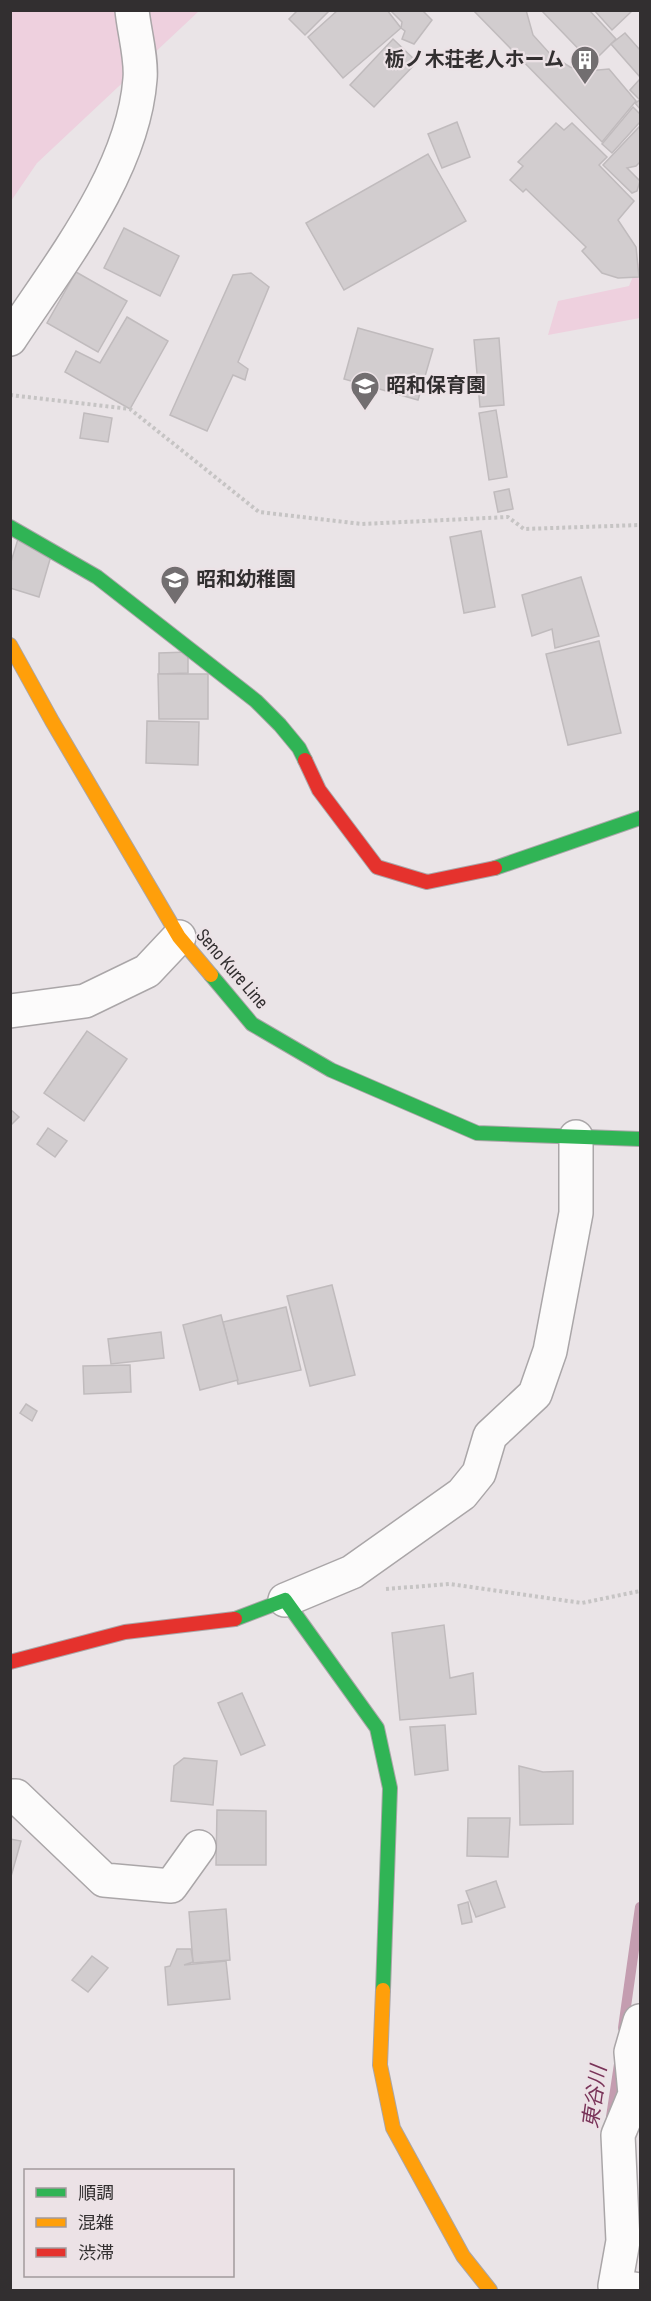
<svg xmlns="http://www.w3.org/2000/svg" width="651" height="2301" font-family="'Sofia Sans Condensed','Noto Sans JP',sans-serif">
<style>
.green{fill:#eed0de}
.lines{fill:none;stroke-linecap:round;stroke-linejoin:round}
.stream{stroke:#c49db0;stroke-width:10}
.building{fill:#d2cdcf;stroke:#c0bbbd;stroke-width:1.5}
.street-casing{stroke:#aaa6a8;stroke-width:36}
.fast-casing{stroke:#aaa6a8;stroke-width:16}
.slow-casing{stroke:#aaa6a8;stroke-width:16}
.jam-casing{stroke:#aaa6a8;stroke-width:16}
.path{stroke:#c6c4c4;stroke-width:4;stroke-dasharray:3 3;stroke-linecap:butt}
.street{stroke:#fcfbfb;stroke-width:33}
.fast{stroke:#30b455;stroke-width:14}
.slow{stroke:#ff9f0a;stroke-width:14}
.jam{stroke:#e5322d;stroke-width:14}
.labels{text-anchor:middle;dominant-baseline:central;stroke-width:4.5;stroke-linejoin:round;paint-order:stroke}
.poi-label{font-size:20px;font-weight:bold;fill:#322f30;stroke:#ece2e6;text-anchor:start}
.street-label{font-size:20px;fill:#322f30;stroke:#ece2e6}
.water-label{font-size:21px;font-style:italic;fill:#793459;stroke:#ece2e6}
</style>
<rect width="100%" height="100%" fill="#eae4e7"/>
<g class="green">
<polygon points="11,11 199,11 37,163 11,201"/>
<polygon points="640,260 640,318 548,335 558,301 629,286"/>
</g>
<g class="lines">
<g class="stream">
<polyline points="623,2028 640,1907"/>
<polyline points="611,2117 619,2064"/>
</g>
</g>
<g class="building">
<polygon points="298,10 330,10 305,35 289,19"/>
<polygon points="338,10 387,10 401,28 343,78 308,37"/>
<polygon points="390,10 422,10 432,20 414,44 402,39 405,31 401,28 402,22"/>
<polygon points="473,10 526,10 533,35 551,55 570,67 587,71 609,69 636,101 602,142"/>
<polygon points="541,10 589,10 616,39 592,63"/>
<polygon points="594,10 633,10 612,30"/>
<polygon points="625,33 640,50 640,77 611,44"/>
<polygon points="393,39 417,62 374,107 350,85"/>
<polygon points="640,79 640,109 635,103 640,100 630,90"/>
<polygon points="633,107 640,114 640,122 612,153 602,144"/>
<polygon points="457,122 470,157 442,168 428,134"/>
<polygon points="556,123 564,130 572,123 607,157 599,165 634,201 618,220 636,247 639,277 618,278 602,273 582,251 586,247 526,189 523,192 510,180 523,166 518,162"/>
<polygon points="640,126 640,162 636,166 627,168 640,181 637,191 632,193 603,165"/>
<polygon points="428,154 466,221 344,290 306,223"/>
<polygon points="124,228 179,256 160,296 104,268"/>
<polygon points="76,272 127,301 98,352 47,323"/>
<polygon points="251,273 269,287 238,362 248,369 245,380 233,375 207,431 170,415 233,275"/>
<polygon points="127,317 168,341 130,409 65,372 76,351 100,363"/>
<polygon points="358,328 433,349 418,400 344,379"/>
<polygon points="499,338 504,405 480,407 474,340"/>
<polygon points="496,410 507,477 489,480 479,413"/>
<polygon points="84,413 112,418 108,442 80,438"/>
<polygon points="509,489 513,509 498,512 494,492"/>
<polygon points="481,531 495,607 464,613 450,537"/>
<polygon points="18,539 53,549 39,597 10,588 10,565"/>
<polygon points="581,577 599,636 555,648 552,629 532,636 522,595"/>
<polygon points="599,641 621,733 568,745 546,654"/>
<polygon points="188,652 188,673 159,674 159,653"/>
<polygon points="158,674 208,674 208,719 159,719"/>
<polygon points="147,721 199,722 198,765 146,763"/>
<polygon points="87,1031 127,1059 84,1121 44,1093"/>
<polygon points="10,1109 19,1117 10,1126"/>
<polygon points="48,1128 67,1141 55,1157 37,1144"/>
<polygon points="332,1285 355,1375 310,1386 287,1296"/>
<polygon points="286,1307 301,1370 238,1384 223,1322"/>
<polygon points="221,1315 238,1380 200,1390 183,1325"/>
<polygon points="161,1332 164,1358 111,1364 108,1339"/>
<polygon points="130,1365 131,1392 84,1394 83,1366"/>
<polygon points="26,1404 37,1411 32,1421 20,1413"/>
<polygon points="444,1625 450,1678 473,1673 476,1714 400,1720 392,1633"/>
<polygon points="242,1693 265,1745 241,1755 218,1703"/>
<polygon points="445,1725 448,1770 415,1775 410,1727"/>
<polygon points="184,1758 217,1761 213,1805 171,1801 174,1766"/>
<polygon points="519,1766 543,1772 573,1771 573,1824 520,1825"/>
<polygon points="217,1810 266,1811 266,1865 216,1865"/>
<polygon points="468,1818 510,1818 508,1857 467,1856"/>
<polygon points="10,1839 21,1841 10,1880"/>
<polygon points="496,1881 505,1907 476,1917 466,1891"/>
<polygon points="468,1902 472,1922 462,1924 458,1905"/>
<polygon points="226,1909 230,1960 193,1963 189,1912"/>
<polygon points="177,1949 191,1949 193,1962 184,1965 226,1961 230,1999 168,2005 165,1967 170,1966"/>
<polygon points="92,1956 108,1968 88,1992 72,1980"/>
</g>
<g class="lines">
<g class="street-casing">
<g id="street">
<path d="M 10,339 C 60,263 133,172 140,79 C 142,59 134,31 132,10"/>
<polyline points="10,1011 85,1001 147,971 179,937"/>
<polyline points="285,1600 352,1572 462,1494 479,1473 490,1436 535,1394 550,1351 576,1213 576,1137"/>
<polyline points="10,1796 16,1796 104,1880 171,1886 199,1847"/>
<polyline points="640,2290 615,2286 623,2241 618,2135 635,2094 631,2052 640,2021"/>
</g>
</g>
<g class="fast-casing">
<g id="fast">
<polyline points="10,527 97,577 256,701 280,725 299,748 305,760"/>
<polyline points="495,868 640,818"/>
<polyline points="211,975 252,1024 331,1070 477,1133 640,1139"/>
<polyline points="235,1619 285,1600 377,1728 390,1788 383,1990"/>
</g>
</g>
<g class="slow-casing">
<g id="slow">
<polyline points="10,645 52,721 179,937 211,975"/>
<polyline points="383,1990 380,2065 393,2128 463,2256 490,2290"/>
</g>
</g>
<g class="jam-casing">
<g id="jam">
<polyline points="305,760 319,790 377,867 427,882 495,868"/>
<polyline points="10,1662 125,1632 235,1619"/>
</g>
</g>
<g class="path">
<polyline points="10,395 130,409 259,512 362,524 508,517 524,529 640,525"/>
<polyline points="386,1589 450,1584 582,1603 640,1591"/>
</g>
<use href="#street" class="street"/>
<use href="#fast" class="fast"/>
<use href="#slow" class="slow"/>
<use href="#jam" class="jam"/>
</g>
<defs>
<g id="building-pin" transform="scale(1.5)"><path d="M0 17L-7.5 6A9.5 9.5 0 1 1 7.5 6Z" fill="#726e70" stroke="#ece2e6"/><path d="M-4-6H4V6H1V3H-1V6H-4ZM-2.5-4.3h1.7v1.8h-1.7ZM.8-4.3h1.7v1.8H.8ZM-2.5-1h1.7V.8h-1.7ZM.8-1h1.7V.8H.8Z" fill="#fff"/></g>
<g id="school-pin" transform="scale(1.5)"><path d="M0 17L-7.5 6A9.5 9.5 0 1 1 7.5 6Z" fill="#726e70" stroke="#ece2e6"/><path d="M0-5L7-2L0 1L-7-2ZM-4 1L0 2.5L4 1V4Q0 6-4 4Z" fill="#fff"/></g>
</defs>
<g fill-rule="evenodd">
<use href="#building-pin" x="585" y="60"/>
<use href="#school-pin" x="365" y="386"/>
<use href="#school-pin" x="175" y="580"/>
</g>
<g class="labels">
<g class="poi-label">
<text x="564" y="60" text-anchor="end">栃ノ木荘老人ホーム</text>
<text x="386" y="386">昭和保育園</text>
<text x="196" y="580">昭和幼稚園</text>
</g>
<g class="street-label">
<text transform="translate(232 969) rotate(49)">Seno Kure Line</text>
</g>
<g class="water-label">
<text transform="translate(595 2097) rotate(-82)">東谷川</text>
</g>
</g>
<rect width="651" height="2301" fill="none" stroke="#322f30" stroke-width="24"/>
<rect x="24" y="2169" width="210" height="108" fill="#ece2e6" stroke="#a29a9d" stroke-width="1.5"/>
<rect x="36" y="2188" width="30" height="9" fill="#30b455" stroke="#a29a9d" stroke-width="1.5"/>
<text x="78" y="2199" font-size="18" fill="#322f30">順調</text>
<rect x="36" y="2218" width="30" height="9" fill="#ff9f0a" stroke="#a29a9d" stroke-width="1.5"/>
<text x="78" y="2229" font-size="18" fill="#322f30">混雑</text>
<rect x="36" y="2248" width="30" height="9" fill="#e5322d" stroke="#a29a9d" stroke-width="1.5"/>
<text x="78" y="2259" font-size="18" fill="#322f30">渋滞</text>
</svg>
